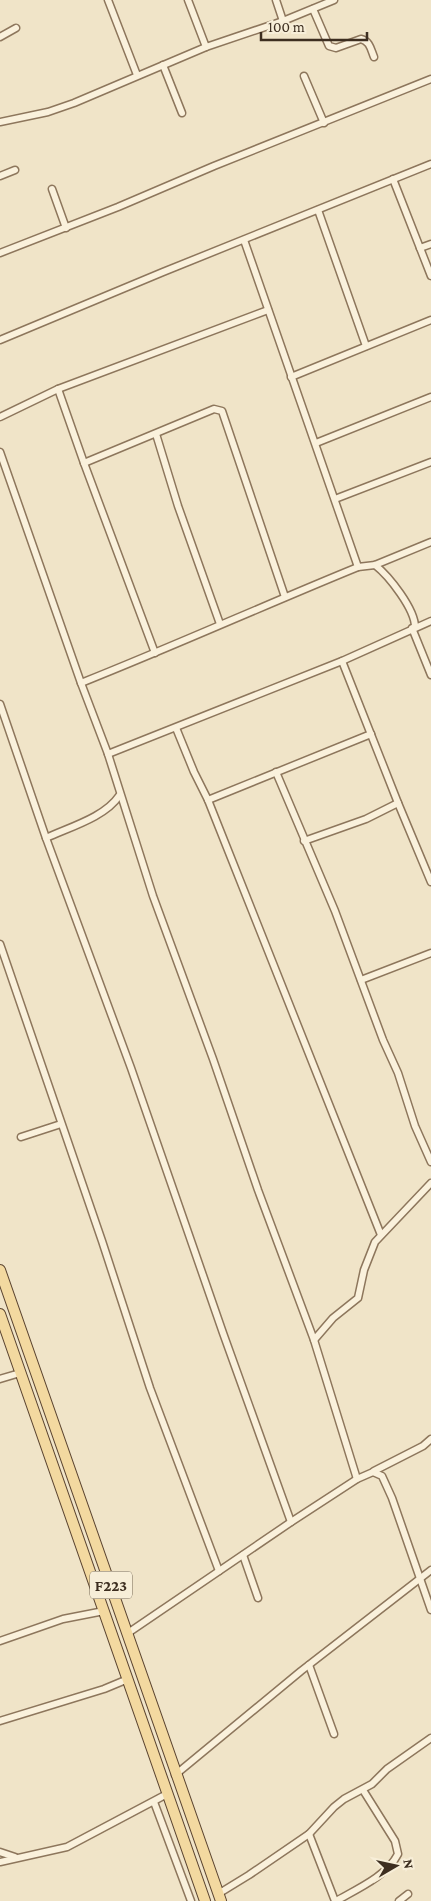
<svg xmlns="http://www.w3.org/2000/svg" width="431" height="1901" font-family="'Crimson Pro',serif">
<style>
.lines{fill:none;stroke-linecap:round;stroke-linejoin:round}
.street-casing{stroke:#8d765c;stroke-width:9}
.primary-casing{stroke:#5b4430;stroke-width:12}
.street{stroke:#faf1dc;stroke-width:6}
.primary{stroke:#f3d9a0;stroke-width:10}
.labels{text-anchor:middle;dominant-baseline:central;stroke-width:4;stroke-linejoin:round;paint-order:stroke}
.shield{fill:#f7eed8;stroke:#756857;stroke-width:1}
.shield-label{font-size:16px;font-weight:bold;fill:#3d2e20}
</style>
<rect width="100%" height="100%" fill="#f0e4c8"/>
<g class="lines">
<g class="street-casing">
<g id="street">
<polyline points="108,0 137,75"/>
<polyline points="188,0 206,47"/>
<polyline points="276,0 283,21"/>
<path d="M 313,9 L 329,46 L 336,48 L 361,39 C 370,41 371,50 374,57"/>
<polyline points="0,37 16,28"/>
<polyline points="163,65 182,113"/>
<polyline points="304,76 324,123"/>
<polyline points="0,122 48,112 74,103 206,47 283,21 334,0"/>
<polyline points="0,176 15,170"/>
<polyline points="393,179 431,276"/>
<polyline points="52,189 66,228"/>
<polyline points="318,210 366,346"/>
<polyline points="244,240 358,567"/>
<polyline points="420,248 431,244"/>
<polyline points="0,253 118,207 214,166 431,79"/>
<polyline points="0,340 163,272 431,164"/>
<polyline points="291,377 431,320"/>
<polyline points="58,389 84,463 155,653"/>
<polyline points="0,417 58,389 268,310"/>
<polyline points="156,434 178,506 220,624"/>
<polyline points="316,443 431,397"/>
<polyline points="0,452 81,683 108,754 153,896 213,1059 258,1190 314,1340 357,1479"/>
<polyline points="84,463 214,409 222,411 285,597"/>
<polyline points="335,499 431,462"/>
<path d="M 375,565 C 389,576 415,609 415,627 L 412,628 L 431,675"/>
<polyline points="342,661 398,803 431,882"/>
<path d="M 81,683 C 174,646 265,605 358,567 L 375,565 L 431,542"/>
<polyline points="0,704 46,838 131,1068 223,1333 291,1522"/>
<polyline points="176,728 194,772 208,800 381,1235"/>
<polyline points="108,754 342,661 431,621"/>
<polyline points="276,772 335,911 383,1040 398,1073 415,1126 431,1162"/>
<polyline points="208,800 371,734"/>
<path d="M 46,838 C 70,827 105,817 119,796"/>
<polyline points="304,841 366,819 398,803"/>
<polyline points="0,944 102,1241 150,1388 219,1571"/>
<polyline points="361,980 431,953"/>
<polyline points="21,1137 61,1124"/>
<polyline points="314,1340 333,1318 358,1298 364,1270 375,1242 431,1183"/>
<polyline points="0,1379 20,1373"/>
<polyline points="374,1471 423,1446 431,1439"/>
<polyline points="243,1555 258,1598"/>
<polyline points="128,1633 291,1522 357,1479 373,1472 382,1476 392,1498 431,1610"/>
<polyline points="0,1641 63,1619 104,1611"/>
<polyline points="309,1665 334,1734"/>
<polyline points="0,1721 104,1689 128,1679"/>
<polyline points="175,1775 301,1671 431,1570"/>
<polyline points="154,1802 191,1901"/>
<polyline points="309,1834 335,1901"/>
<polyline points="0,1852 15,1857"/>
<polyline points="0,1862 67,1847 167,1794"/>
<polyline points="218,1894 249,1875 309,1834 334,1807 344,1799 372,1784 387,1769 431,1738"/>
<path d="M 336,1901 C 357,1889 387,1876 398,1854 L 395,1841 L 363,1790"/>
<polyline points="399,1901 408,1894"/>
</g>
</g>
<g class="primary-casing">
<g id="primary">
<polyline points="0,1270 221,1901"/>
<polyline points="0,1314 205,1901"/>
</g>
</g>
<use href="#street" class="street"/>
<use href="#primary" class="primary"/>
</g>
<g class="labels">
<rect class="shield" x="90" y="1571.5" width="42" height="27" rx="4"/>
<g class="shield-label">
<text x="111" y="1585">F223</text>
</g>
</g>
<g transform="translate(396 1866) rotate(81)" stroke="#f7eed8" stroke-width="4" paint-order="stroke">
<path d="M0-4L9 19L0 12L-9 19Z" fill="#3d2e20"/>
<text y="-8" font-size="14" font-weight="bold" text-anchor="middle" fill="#3d2e20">N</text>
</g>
<path d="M261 32v8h106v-8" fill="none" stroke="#3d2e20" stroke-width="2.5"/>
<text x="268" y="32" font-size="15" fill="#3d2e20" stroke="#f7eed8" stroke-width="4" paint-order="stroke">100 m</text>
</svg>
